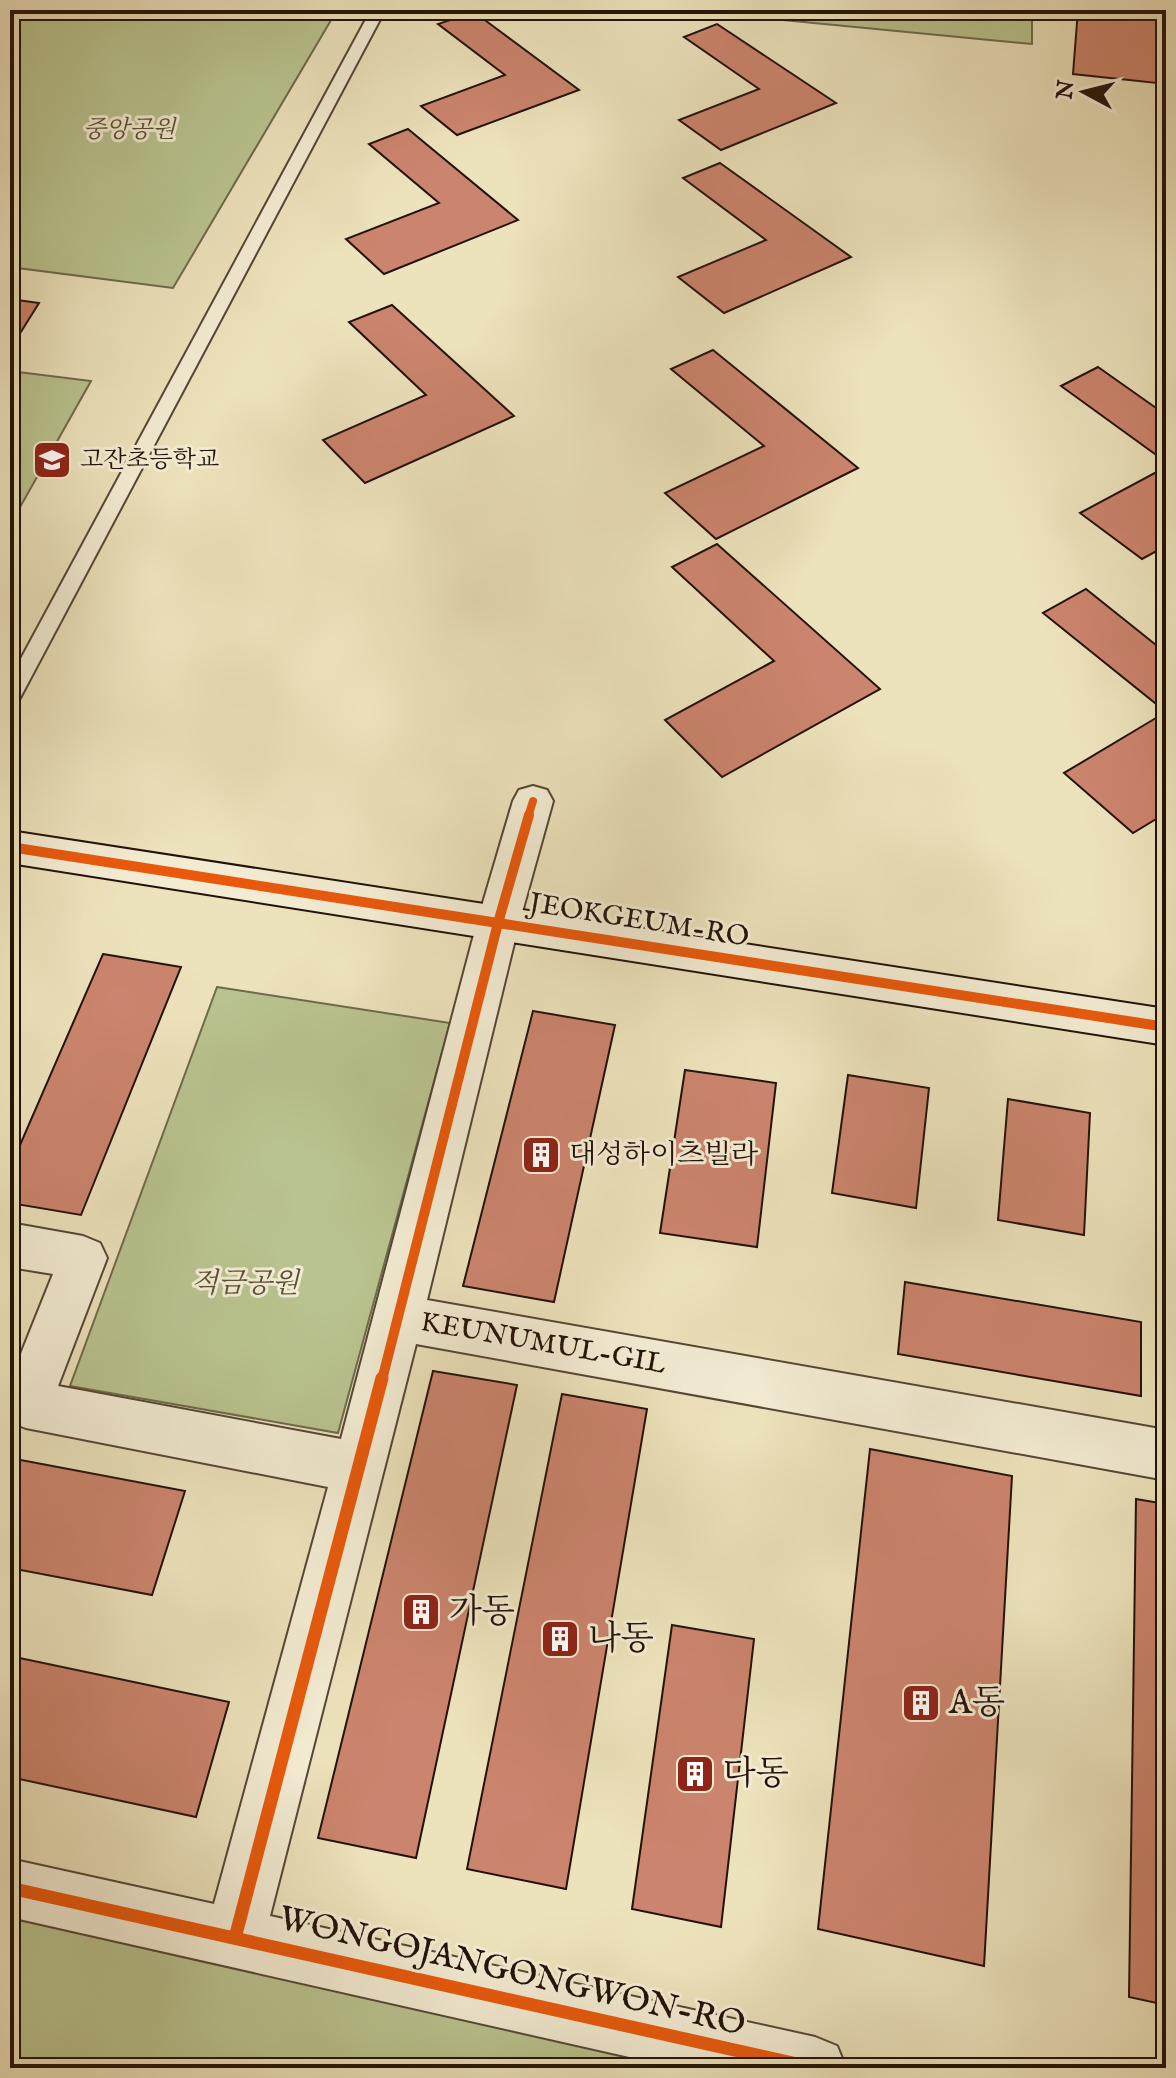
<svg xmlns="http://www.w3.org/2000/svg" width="1176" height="2078" font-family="'IM FELL English','Noto Serif KR',serif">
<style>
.green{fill:#b9c38f;stroke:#6e6a4c;stroke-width:2}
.building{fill:#cb846d;stroke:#231209;stroke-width:2}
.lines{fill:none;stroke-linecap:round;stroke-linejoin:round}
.lane-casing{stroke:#554636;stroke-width:4}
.street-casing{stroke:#554636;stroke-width:4}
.secondary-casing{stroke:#231209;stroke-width:4}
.lane{fill:#f3ecd3;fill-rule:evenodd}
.street{fill:#f3ecd3;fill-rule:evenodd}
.secondary{fill:#f3ecd3;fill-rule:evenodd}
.cycleway-far2-casing{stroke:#f3ecd3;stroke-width:12}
.cycleway-far1-casing{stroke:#f3ecd3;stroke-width:15}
.cycleway-casing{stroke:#f3ecd3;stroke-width:18}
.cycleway-far2{stroke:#e8590c;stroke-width:8}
.cycleway-far1{stroke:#e8590c;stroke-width:10}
.cycleway{stroke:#e8590c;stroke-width:13}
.labels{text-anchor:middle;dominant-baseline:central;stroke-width:6;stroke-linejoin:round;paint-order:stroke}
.far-park-label{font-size:24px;font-style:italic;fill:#585038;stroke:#f3ecd3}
.far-poi-label{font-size:24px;fill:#231209;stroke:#f3ecd3;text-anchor:start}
.street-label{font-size:28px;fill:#231209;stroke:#f3ecd3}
.poi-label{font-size:28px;fill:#231209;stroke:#f3ecd3;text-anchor:start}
.park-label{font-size:28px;font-style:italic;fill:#585038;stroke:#f3ecd3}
.near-poi-label{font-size:34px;fill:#231209;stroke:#f3ecd3;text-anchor:start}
.near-street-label{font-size:34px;fill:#231209;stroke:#f3ecd3}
</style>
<rect width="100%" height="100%" fill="#ece2bb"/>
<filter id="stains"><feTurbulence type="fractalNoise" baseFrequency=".0025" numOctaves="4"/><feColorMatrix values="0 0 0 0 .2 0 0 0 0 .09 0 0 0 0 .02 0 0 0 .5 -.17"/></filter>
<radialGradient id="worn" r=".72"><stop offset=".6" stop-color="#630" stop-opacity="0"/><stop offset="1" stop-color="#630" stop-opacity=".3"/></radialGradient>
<g class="green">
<polygon points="10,10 337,10 173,288 10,267"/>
<polygon points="680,10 1032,10 1032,44"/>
<polygon points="10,371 91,381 10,525"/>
<polygon points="217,987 450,1023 338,1433 70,1386"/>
<polygon points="10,1915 679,2068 10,2068"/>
</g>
<g class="building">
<polygon points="1078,10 1166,10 1166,84 1073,74"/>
<polygon points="474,12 579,90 457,135 421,106 505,75 438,24"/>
<polygon points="717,24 836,103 721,150 679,120 759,89 684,37"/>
<polygon points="408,129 518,220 384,274 346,239 439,203 369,144"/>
<polygon points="720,163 851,257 724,313 678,277 766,240 683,178"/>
<polygon points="10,299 39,303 14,343 10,343"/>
<polygon points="392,305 514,416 365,483 323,440 426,395 349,322"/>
<polygon points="713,350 858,468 716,539 665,493 764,446 671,369"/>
<polygon points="1098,367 1166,415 1166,462 1061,386"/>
<polygon points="1166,467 1166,546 1142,559 1080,513"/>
<polygon points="717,544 880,689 722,777 665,720 774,661 672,567"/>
<polygon points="1086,589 1166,653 1166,813 1133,833 1064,773 1166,712 1043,613"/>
<polygon points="103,954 181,967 81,1215 10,1203 10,1168"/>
<polygon points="533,1011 615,1025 554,1302 463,1286"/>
<polygon points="685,1070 776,1083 757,1247 660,1233"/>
<polygon points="848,1075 929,1088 916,1208 832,1193"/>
<polygon points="1008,1099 1090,1113 1084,1235 998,1220"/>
<polygon points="905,1282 1141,1322 1141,1396 898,1354"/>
<polygon points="433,1371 517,1385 416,1858 318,1838"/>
<polygon points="562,1394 647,1409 566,1889 467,1869"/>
<polygon points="870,1449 1012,1476 984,1966 818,1929"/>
<polygon points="10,1458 185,1491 152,1595 10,1568"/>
<polygon points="1136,1499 1166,1504 1166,2005 1129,1997"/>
<polygon points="672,1625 754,1639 721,1927 632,1909"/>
<polygon points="10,1656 229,1702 196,1817 10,1777"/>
</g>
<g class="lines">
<g class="lane-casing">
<polygon id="lane" points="371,10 385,10 20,698 17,703 10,706 10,679"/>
</g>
<g class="street-casing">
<polygon id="street" points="533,786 547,790 553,801 519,923 427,1300 1166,1430 1166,1480 416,1344 270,1916 815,2037 837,2046 846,2068 678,2068 10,1917 10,1859 214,1904 328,1487 26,1428 10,1422 10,1381 53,1274 10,1267 10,1223 83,1236 100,1243 107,1258 58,1386 341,1439 477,923 513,801 519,790"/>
</g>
<g class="secondary-casing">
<polygon id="secondary" points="10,831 1166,1009 1166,1045 10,863"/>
</g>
<use href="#lane" class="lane"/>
<use href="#street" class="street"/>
<use href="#secondary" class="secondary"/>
<g class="cycleway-far2-casing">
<polyline id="cycleway-far2" points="528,817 533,801"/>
</g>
<g class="cycleway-far1-casing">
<g id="cycleway-far1">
<polyline points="10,847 1166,1027"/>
<polyline points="382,1380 498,923 529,815"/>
</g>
</g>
<g class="cycleway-casing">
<g id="cycleway">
<polyline points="10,1888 815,2068"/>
<polyline points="235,1938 382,1378"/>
</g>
</g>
<use href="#cycleway-far2" class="cycleway-far2"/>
<use href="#cycleway-far1" class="cycleway-far1"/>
<use href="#cycleway" class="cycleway"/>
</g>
<defs>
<g id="school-square" transform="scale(2)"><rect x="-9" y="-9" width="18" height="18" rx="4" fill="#8f2418" stroke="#f3ecd3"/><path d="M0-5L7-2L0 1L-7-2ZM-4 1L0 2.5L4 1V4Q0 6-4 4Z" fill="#fff"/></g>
<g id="building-square" transform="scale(2)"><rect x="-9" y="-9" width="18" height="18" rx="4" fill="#8f2418" stroke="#f3ecd3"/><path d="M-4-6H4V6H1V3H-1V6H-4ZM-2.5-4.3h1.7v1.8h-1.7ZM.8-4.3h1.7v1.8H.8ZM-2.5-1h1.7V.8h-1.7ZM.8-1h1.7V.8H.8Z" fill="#fff"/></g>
</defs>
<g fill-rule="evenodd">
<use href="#school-square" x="52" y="460"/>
<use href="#building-square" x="541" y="1155"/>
<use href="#building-square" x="421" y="1612"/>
<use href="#building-square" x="560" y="1639"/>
<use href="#building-square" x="921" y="1703"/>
<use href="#building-square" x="695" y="1774"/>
</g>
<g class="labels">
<g class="far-park-label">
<text x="129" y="130">중앙공원</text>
</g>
<g class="far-poi-label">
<text x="80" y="460">고잔초등학교</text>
</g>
<g class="street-label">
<text transform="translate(639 921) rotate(9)">JEOKGEUM-RO</text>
<text transform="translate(543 1344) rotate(10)">KEUNUMUL-GIL</text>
</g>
<g class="poi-label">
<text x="569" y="1155">대성하이츠빌라</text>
</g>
<g class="park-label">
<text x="245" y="1284">적금공원</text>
</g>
<g class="near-poi-label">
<text x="449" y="1612">가동</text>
<text x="588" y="1639">나동</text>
<text x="949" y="1703">A동</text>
<text x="723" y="1774">다동</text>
</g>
<g class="near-street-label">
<text transform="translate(512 1972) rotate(13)">WONGOJANGONGWON-RO</text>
</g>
</g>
<rect width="1176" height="2078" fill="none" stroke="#ece2bb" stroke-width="40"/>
<rect x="12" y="12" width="1152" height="2054" fill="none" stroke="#231209" stroke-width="4"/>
<rect x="20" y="20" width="1136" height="2038" fill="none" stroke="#231209" stroke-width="2"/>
<g transform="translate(1084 92) rotate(277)" stroke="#f3ecd3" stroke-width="6" paint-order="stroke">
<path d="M0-6L14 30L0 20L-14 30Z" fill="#231209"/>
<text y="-12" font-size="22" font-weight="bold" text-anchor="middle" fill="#231209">N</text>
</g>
<rect width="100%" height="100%" filter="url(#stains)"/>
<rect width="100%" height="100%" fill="url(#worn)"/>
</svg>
